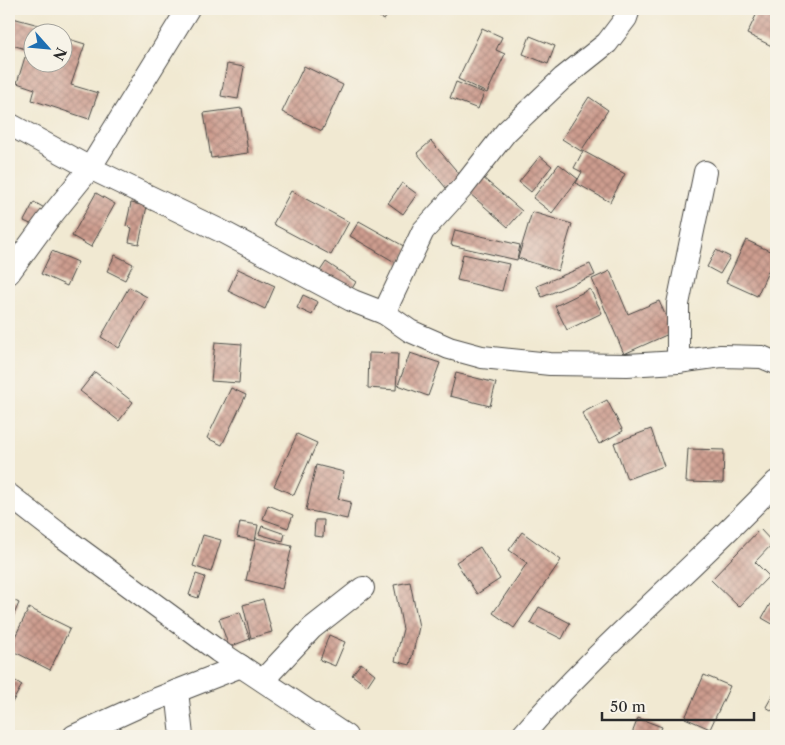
<svg xmlns="http://www.w3.org/2000/svg" width="785" height="745" font-family="'Libre Caslon Text',serif">
<style>
.building{fill:url(#building-cross-hatch)}
.lines{fill:none;stroke-linecap:round;stroke-linejoin:round}
.minor-casing{stroke:#494844;stroke-width:24}
.minor{stroke:#fff;stroke-width:22}
</style>
<defs>
<pattern id="building-cross-hatch" width="8" height="8" patternUnits="userSpaceOnUse" patternTransform="scale(1.25)"><rect width="8" height="8" fill="#cd9d8f"/><path d="M0 0l8 8M0 8l8-8" fill="none" stroke="#a78075"/></pattern>
</defs>
<rect width="100%" height="100%" fill="#f7f3e8"/>
<filter id="ink" filterUnits="userSpaceOnUse"><feTurbulence type="fractalNoise" baseFrequency=".02" numOctaves="2"/><feDisplacementMap in="SourceGraphic" scale="10" xChannelSelector="R" yChannelSelector="G"/><feConvolveMatrix kernelMatrix="1 2 1 2 8 2 1 2 1" color-interpolation-filters="sRGB"/></filter>
<filter id="wash" filterUnits="userSpaceOnUse"><feTurbulence type="fractalNoise" baseFrequency=".0096" numOctaves="4" result="noise"/><feDisplacementMap in="SourceGraphic" scale="20" xChannelSelector="R" yChannelSelector="G"/><feGaussianBlur stdDeviation="1.12" result="paint"/><feColorMatrix in="noise" values="0 0 0 0 0 0 0 0 0 0 0 0 0 0 0 0 0 1.4 0 .05"/><feComposite in="paint" operator="in"/></filter>
<g filter="url(#wash)">
<rect width="100%" height="100%" fill="#f1e9d2"/>
<g id="blocks">
<g class="building">
<polygon points="368,9 392,9 384,20"/>
<polygon points="759,9 776,9 776,48 747,34"/>
<polygon points="9,17 50,28 49,32 32,32 32,51 9,44"/>
<polygon points="482,28 502,37 496,50 505,54 487,93 458,79"/>
<polygon points="530,36 555,46 548,64 523,54"/>
<polygon points="62,37 85,44 71,85 98,93 89,119 32,100 35,89 17,83 25,57 32,59 32,62 62,62"/>
<polygon points="227,64 244,67 238,99 221,96"/>
<polygon points="304,66 343,85 322,131 282,112"/>
<polygon points="456,82 484,93 478,109 450,98"/>
<polygon points="589,97 608,110 581,151 562,139"/>
<polygon points="242,108 248,153 211,158 204,113"/>
<polygon points="431,141 461,176 446,188 417,153"/>
<polygon points="583,151 625,174 610,202 576,183 582,172 574,168"/>
<polygon points="540,156 552,166 531,192 519,182"/>
<polygon points="559,164 578,179 552,213 533,198"/>
<polygon points="482,177 522,211 508,227 469,193"/>
<polygon points="402,183 417,194 403,214 388,203"/>
<polygon points="291,191 349,222 331,255 273,224"/>
<polygon points="96,193 115,204 91,247 72,236"/>
<polygon points="34,202 48,210 39,228 24,221"/>
<polygon points="131,203 147,206 139,244 129,242 132,228 126,226"/>
<polygon points="532,212 572,224 558,271 518,258"/>
<polygon points="359,221 409,249 400,265 350,236"/>
<polygon points="455,230 520,245 517,260 451,245"/>
<polygon points="746,240 776,254 757,296 726,282"/>
<polygon points="716,250 730,257 720,274 707,267"/>
<polygon points="52,251 78,262 67,286 41,274"/>
<polygon points="463,254 509,264 502,291 457,280"/>
<polygon points="115,255 133,264 125,280 107,271"/>
<polygon points="326,262 356,282 348,295 318,274"/>
<polygon points="590,264 595,275 542,297 537,286"/>
<polygon points="238,269 275,286 265,309 228,291"/>
<polygon points="610,271 628,314 659,301 673,332 624,354 592,279"/>
<polygon points="129,287 147,297 119,348 101,337"/>
<polygon points="590,289 602,313 567,330 555,306"/>
<polygon points="303,295 318,302 312,315 297,308"/>
<polygon points="215,342 242,344 239,383 211,381"/>
<polygon points="369,353 398,354 396,390 368,388"/>
<polygon points="410,353 440,363 428,396 398,385"/>
<polygon points="95,372 133,402 119,421 80,391"/>
<polygon points="456,373 496,383 490,406 450,396"/>
<polygon points="231,388 246,395 222,445 207,438"/>
<polygon points="607,400 623,431 599,444 582,413"/>
<polygon points="651,429 664,466 627,479 614,443"/>
<polygon points="297,434 317,443 294,495 274,486"/>
<polygon points="688,449 724,450 723,483 686,482"/>
<polygon points="316,465 344,472 338,499 351,502 347,519 306,510"/>
<polygon points="268,505 293,515 288,528 263,519"/>
<polygon points="315,520 324,520 323,537 314,536"/>
<polygon points="240,522 258,525 255,541 237,537"/>
<polygon points="262,526 285,534 283,541 259,534"/>
<polygon points="760,529 773,543 755,562 769,576 739,607 711,580"/>
<polygon points="522,532 561,560 514,628 493,613 527,563 509,550"/>
<polygon points="203,535 221,540 211,572 193,566"/>
<polygon points="256,538 292,546 282,589 246,580"/>
<polygon points="480,547 500,579 477,594 456,562"/>
<polygon points="196,574 205,577 198,598 189,595"/>
<polygon points="410,582 419,627 410,665 395,661 403,629 394,585"/>
<polygon points="9,598 19,603 9,626"/>
<polygon points="263,599 272,632 251,638 243,605"/>
<polygon points="770,604 776,607 776,626 762,618"/>
<polygon points="539,607 570,623 562,639 530,623"/>
<polygon points="29,608 70,628 50,670 9,649"/>
<polygon points="240,612 250,639 229,647 219,619"/>
<polygon points="329,635 345,642 335,666 320,660"/>
<polygon points="361,663 375,674 367,686 352,675"/>
<polygon points="704,675 730,686 710,729 685,718"/>
<polygon points="9,677 22,685 9,708"/>
<polygon points="776,689 776,713 766,707"/>
<polygon points="638,718 662,727 658,736 631,736"/>
</g>
</g>
</g>
<g filter="url(#ink)">
<use href="#blocks" fill-opacity="0" stroke="#494844" stroke-width="1"/>
<g class="lines">
<g class="minor-casing">
<g id="minor">
<polyline points="9,124 90,168 223,232 353,301 384,313 410,331 449,348 482,357 550,364 627,365 678,362 721,356 762,357 776,363"/>
<polyline points="9,273 47,221 90,168 188,9"/>
<polyline points="384,313 423,231 463,187 506,132 563,78 607,43 626,18 629,9"/>
<polyline points="678,362 678,304 705,172"/>
<polyline points="9,495 63,537 218,651 346,736"/>
<polyline points="263,680 312,628 363,588"/>
<polyline points="177,691 182,736"/>
<polyline points="74,736 144,704 241,666"/>
<path d="M 522,736 C 600,645 694,569 776,482"/>
</g>
</g>
<use href="#minor" class="minor"/>
</g>
</g>
<rect width="785" height="745" fill="none" stroke="#f7f3e8" stroke-width="30"/>
<g transform="translate(48 48) rotate(117)"><circle r="24" fill="#f7f3e8" stroke="#a5a39c"/>
<path d="M0-4L9 19L0 12L-9 19Z" fill="#1f6fb2"/>
<text y="-8" font-size="14" font-weight="bold" text-anchor="middle" fill="#2b2b2b">N</text>
</g>
<path d="M602 712v8h152v-8" fill="none" stroke="#2b2b2b" stroke-width="2.5"/>
<text x="610" y="712" font-size="15" fill="#2b2b2b" stroke="#f7f3e8" stroke-width="4" paint-order="stroke">50 m</text>
</svg>
